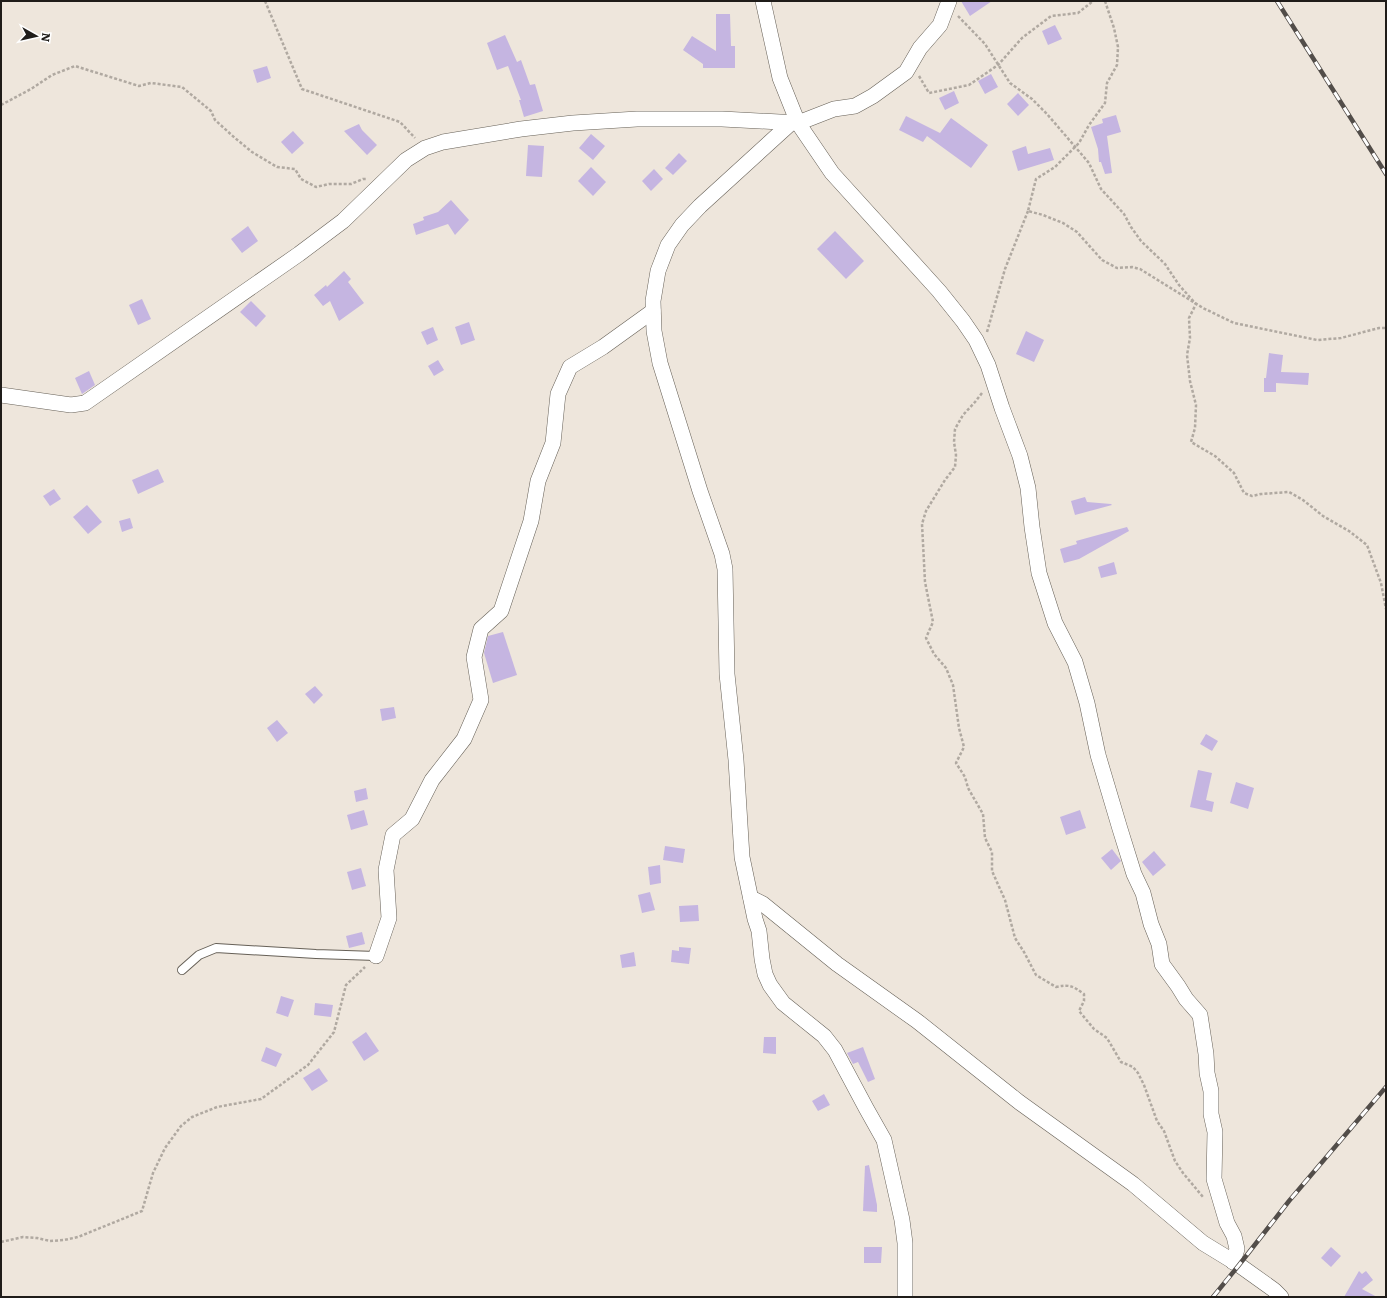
<svg xmlns="http://www.w3.org/2000/svg" width="1387" height="1298" font-family="Literata,serif">
<style>
.building{fill:#c5b5e1}
.lines{fill:none;stroke-linecap:round;stroke-linejoin:round}
.lane-casing{stroke:#666057;stroke-width:10}
.street-casing{stroke:#666057;stroke-width:16}
.path{stroke:#b0a9a1;stroke-width:2.5;stroke-dasharray:3 2;stroke-linecap:butt}
.lane{stroke:#fff;stroke-width:8}
.street{stroke:#fff;stroke-width:15}
.rail-casing{stroke:#524d49;stroke-width:4.5}
.rail{stroke:#fff;stroke-width:3;stroke-dasharray:9;stroke-linecap:butt}
</style>
<rect width="100%" height="100%" fill="#eee6dc"/>
<g class="building">
<polygon points="961,1 992,1 970,16"/>
<polygon points="716,14 730,14 731,46 735,46 735,68 703,68 703,64 683,50 692,36 716,51"/>
<polygon points="1055,25 1062,39 1048,45 1042,31"/>
<polygon points="505,35 517,62 521,60 530,85 535,84 543,111 524,117 519,100 521,100 508,66 497,70 487,43"/>
<polygon points="267,66 271,78 257,83 253,70"/>
<polygon points="991,74 998,87 985,94 978,81"/>
<polygon points="954,91 959,103 945,110 939,98"/>
<polygon points="1018,93 1029,105 1018,116 1007,104"/>
<polygon points="1116,115 1121,132 1107,136 1112,173 1105,174 1101,162 1099,162 1098,149 1091,127 1103,123 1102,119"/>
<polygon points="906,116 940,133 951,118 988,145 971,168 927,136 923,142 899,130"/>
<polygon points="359,124 362,130 377,145 367,155 344,131"/>
<polygon points="293,131 304,143 292,154 281,142"/>
<polygon points="591,134 605,146 593,160 579,148"/>
<polygon points="528,145 544,146 542,177 526,176"/>
<polygon points="1026,146 1028,154 1050,148 1054,160 1018,171 1012,151"/>
<polygon points="679,153 687,161 673,175 665,168"/>
<polygon points="591,167 606,182 593,196 578,181"/>
<polygon points="654,169 663,179 651,191 642,181"/>
<polygon points="451,200 469,220 455,235 448,224 416,235 413,224 424,220 423,217 438,212"/>
<polygon points="248,226 258,241 242,253 231,239"/>
<polygon points="835,231 864,261 846,279 817,249"/>
<polygon points="344,271 351,279 348,282 364,303 339,321 330,301 323,306 314,295 326,285 327,287"/>
<polygon points="142,299 151,319 138,325 129,305"/>
<polygon points="251,301 266,316 256,327 240,312"/>
<polygon points="469,322 475,340 461,345 455,327"/>
<polygon points="433,327 438,340 427,345 421,332"/>
<polygon points="1026,331 1044,340 1034,362 1016,354"/>
<polygon points="1269,353 1283,355 1281,372 1309,373 1308,385 1276,383 1276,392 1264,392 1264,378 1266,378"/>
<polygon points="438,360 444,370 434,376 428,366"/>
<polygon points="89,371 95,385 82,394 75,378"/>
<polygon points="158,469 164,482 138,494 132,480"/>
<polygon points="54,489 61,499 50,506 43,496"/>
<polygon points="1085,497 1087,502 1111,504 1112,505 1075,515 1071,501"/>
<polygon points="87,505 102,522 88,534 73,517"/>
<polygon points="130,518 133,528 122,532 119,521"/>
<polygon points="1127,527 1129,531 1079,559 1064,563 1060,549 1077,544 1076,541"/>
<polygon points="1114,562 1117,574 1101,578 1098,567"/>
<polygon points="503,632 517,675 493,683 484,653 488,636"/>
<polygon points="315,686 323,695 314,704 305,694"/>
<polygon points="394,707 396,718 382,721 380,709"/>
<polygon points="277,720 288,733 277,742 267,728"/>
<polygon points="1206,734 1218,741 1212,751 1200,744"/>
<polygon points="1198,770 1212,773 1206,800 1214,802 1212,812 1190,807"/>
<polygon points="1236,782 1254,788 1248,809 1230,803"/>
<polygon points="366,788 368,799 356,802 354,791"/>
<polygon points="364,810 368,825 351,830 347,815"/>
<polygon points="1080,810 1086,828 1066,835 1060,817"/>
<polygon points="665,846 685,849 683,863 663,860"/>
<polygon points="1112,849 1121,861 1111,870 1101,858"/>
<polygon points="1154,851 1166,865 1153,876 1142,862"/>
<polygon points="660,865 661,883 650,885 648,867"/>
<polygon points="361,868 366,886 352,890 347,872"/>
<polygon points="650,892 655,910 642,913 638,895"/>
<polygon points="698,905 699,921 680,922 679,906"/>
<polygon points="362,932 365,944 349,948 346,936"/>
<polygon points="679,947 691,948 689,964 671,962 672,950 679,951"/>
<polygon points="634,952 636,966 622,968 620,955"/>
<polygon points="281,996 294,1000 288,1017 276,1013"/>
<polygon points="315,1003 333,1005 331,1017 314,1015"/>
<polygon points="366,1032 379,1051 364,1061 352,1042"/>
<polygon points="764,1037 776,1037 776,1054 763,1053"/>
<polygon points="266,1047 282,1054 276,1067 261,1061"/>
<polygon points="863,1047 875,1079 868,1082 858,1062 853,1064 847,1053"/>
<polygon points="319,1068 328,1081 312,1091 303,1078"/>
<polygon points="824,1094 830,1105 818,1111 812,1101"/>
<polygon points="869,1165 877,1205 877,1212 863,1211 865,1166"/>
<polygon points="864,1247 882,1247 881,1263 864,1263"/>
<polygon points="1331,1247 1341,1256 1331,1267 1321,1258"/>
<polygon points="1359,1271 1362,1274 1366,1271 1373,1280 1362,1289 1377,1297 1344,1297"/>
</g>
<g class="lines">
<g class="lane-casing">
<polyline id="lane" points="182,970 199,955 216,948 316,954 376,956"/>
</g>
<g class="street-casing">
<g id="street">
<polyline points="763,1 780,78 798,123 832,173 939,291 963,321 976,340 988,365 1002,408 1020,456 1028,488 1032,527 1039,573 1055,623 1075,662 1087,703 1098,755 1120,829 1134,874 1143,893 1151,924 1159,944 1162,964 1178,986 1186,999 1200,1015 1206,1054 1207,1073 1211,1091 1211,1114 1215,1132 1214,1179 1227,1223 1234,1236 1237,1249 1233,1262"/>
<polyline points="791,123 700,206 682,225 668,245 658,271 653,301 654,331 660,363 700,491 722,554 725,569 727,674 736,760 742,857 755,919 759,931 762,959 765,974 770,985 783,1003 824,1036 835,1050 866,1108 884,1140 902,1220 905,1243 905,1297"/>
<polyline points="1,395 71,405 85,403 299,254 343,221 406,160 425,148 443,142 521,129 573,123 637,119 722,119 798,123 834,109 855,106 873,96 906,72 920,48 940,25 949,1"/>
<polyline points="751,898 763,904 837,964 917,1021 1019,1102 1133,1184 1203,1243 1239,1265 1274,1290 1281,1297"/>
<polyline points="376,956 389,918 386,870 393,835 412,819 432,780 464,739 481,700 474,657 481,629 501,611 531,521 538,481 553,443 558,394 570,367 603,347 653,311"/>
</g>
</g>
<g class="path">
<polyline points="265,1 302,89 400,122 415,138"/>
<polyline points="1105,1 1114,28 1118,47 1117,65 1107,83 1105,103 1089,125 1079,143 1055,167 1036,179 1028,211 1043,215 1063,223 1077,232 1102,260 1117,268 1132,267 1140,269 1203,308 1234,323 1317,340 1341,338 1379,328 1386,328"/>
<polyline points="958,16 985,44 1010,83 1032,99 1047,114 1089,163 1101,189 1124,214 1131,227 1141,241 1165,264 1179,285 1196,304 1189,318 1190,338 1187,355 1190,381 1196,405 1195,428 1191,442 1215,456 1234,473 1244,493 1252,496 1261,494 1289,492 1303,500 1323,516 1349,531 1367,545 1381,583 1386,609"/>
<polyline points="919,76 929,93 969,85 998,65 1022,38 1051,16 1078,13 1093,1"/>
<polyline points="1,105 31,89 52,75 75,66 139,86 151,83 182,87 211,111 215,120 235,138 252,152 277,167 295,169 301,179 316,187 329,184 351,184 363,179 366,179"/>
<polyline points="987,332 1005,269 1028,211"/>
<path d="M 982,393 L 975,402 L 963,415 L 955,429 L 954,442 L 956,455 L 955,467 L 945,480 L 926,511 L 922,524 L 925,582 L 933,622 L 926,638 L 934,654 L 946,668 L 953,685 L 959,728 L 964,747 L 956,763 L 965,777 L 968,788 L 983,814 L 985,838 L 992,852 L 992,871 L 1005,900 L 1015,938 L 1024,952 L 1036,975 L 1056,987 C 1069,984 1073,986 1084,994 L 1084,1001 L 1079,1011 L 1094,1029 L 1107,1038 L 1121,1062 L 1133,1067 L 1138,1073 L 1144,1085 L 1157,1121 L 1164,1131 L 1175,1161 L 1183,1173 L 1203,1197"/>
<polyline points="1,1242 23,1237 37,1238 50,1241 64,1240 78,1237 142,1211 153,1173 165,1148 181,1126 192,1117 217,1107 261,1099 308,1065 334,1032 346,985 365,967"/>
</g>
<use href="#lane" class="lane"/>
<use href="#street" class="street"/>
<g class="rail-casing">
<g id="rail">
<polyline points="1277,1 1386,174"/>
<polyline points="1213,1297 1239,1265 1289,1201 1386,1087"/>
</g>
</g>
<use href="#rail" class="rail"/>
</g>
<rect width="1387" height="1298" fill="none" stroke="#1f1c19" stroke-width="4"/>
<g transform="translate(36 36) rotate(98)" stroke="#ffffff" stroke-width="3" paint-order="stroke">
<path d="M0-3L7 15L0 10L-7 15Z" fill="#1f1c19"/>
<text y="-6" font-size="11" font-weight="bold" text-anchor="middle" fill="#1f1c19">N</text>
</g>
</svg>
